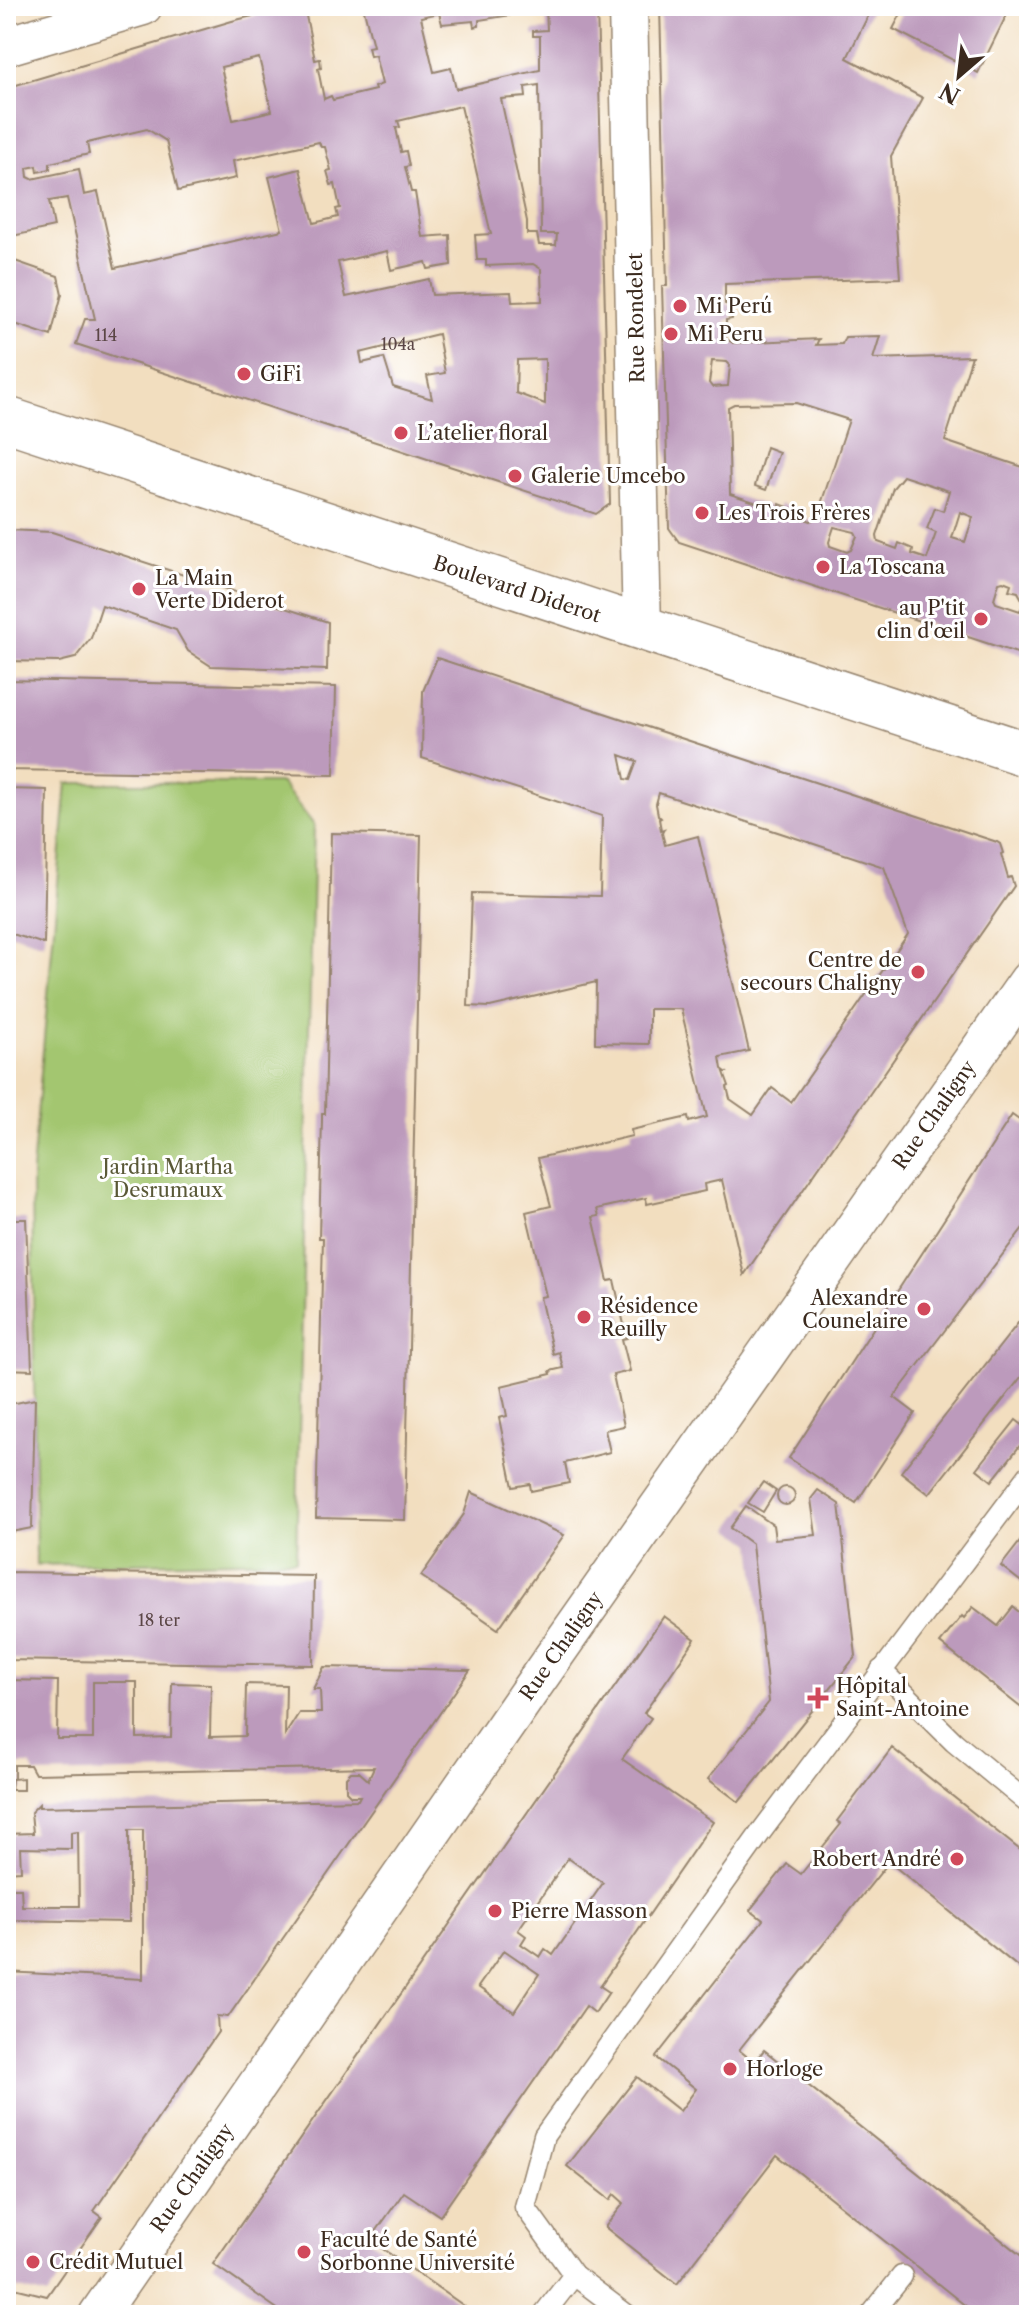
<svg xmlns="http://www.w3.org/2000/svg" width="1035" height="2321" font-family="'Libre Caslon Text',serif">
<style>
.green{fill:#a3c670;stroke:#6f7847;stroke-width:2}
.building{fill:#bc9abc;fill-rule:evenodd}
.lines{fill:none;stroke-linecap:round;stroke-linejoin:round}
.lane-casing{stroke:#96846e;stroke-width:23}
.street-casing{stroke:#96846e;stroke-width:41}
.secondary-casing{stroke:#96846e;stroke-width:47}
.lane{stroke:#fff;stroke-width:20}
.street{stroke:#fff;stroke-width:38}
.secondary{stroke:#fff;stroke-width:44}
.poi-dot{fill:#d1495b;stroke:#fff;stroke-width:3}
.labels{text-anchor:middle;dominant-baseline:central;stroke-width:6;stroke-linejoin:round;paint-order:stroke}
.number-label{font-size:16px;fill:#5b4646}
.poi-label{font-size:20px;fill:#3b2a1e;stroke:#fff;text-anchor:start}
.street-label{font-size:20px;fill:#3b2a1e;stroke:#fff}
.park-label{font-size:20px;fill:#5a5937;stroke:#fff}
</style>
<rect width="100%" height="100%" fill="#fff"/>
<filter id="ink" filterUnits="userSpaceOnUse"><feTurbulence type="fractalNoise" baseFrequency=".0125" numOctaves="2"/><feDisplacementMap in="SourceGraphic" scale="16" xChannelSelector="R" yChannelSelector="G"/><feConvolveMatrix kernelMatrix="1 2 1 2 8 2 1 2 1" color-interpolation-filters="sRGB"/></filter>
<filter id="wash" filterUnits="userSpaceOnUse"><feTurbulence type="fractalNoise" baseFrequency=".006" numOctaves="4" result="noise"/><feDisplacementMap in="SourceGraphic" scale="32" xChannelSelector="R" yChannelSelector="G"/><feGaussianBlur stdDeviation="1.8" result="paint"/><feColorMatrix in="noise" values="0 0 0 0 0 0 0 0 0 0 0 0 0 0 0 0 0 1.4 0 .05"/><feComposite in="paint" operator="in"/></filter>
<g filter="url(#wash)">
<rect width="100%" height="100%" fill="#f2debf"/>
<polygon class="green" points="67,783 281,783 314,825 296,1560 36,1565 32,1172"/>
<g id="blocks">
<g class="building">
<path d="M 293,6 L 304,6 L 315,60 L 320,59 L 321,68 L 318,69 L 324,99 L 331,96 L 333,100 L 375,90 L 374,87 L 382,84 L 375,55 L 370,56 L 368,47 L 373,46 L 363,6 L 516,6 L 518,14 L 479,20 L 479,26 L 474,27 L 473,21 L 442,24 L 439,13 L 421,17 L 434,72 L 451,68 L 456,89 L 540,70 L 540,36 L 533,36 L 533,31 L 547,30 L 546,6 L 597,6 L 610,504 L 596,514 L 76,344 L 85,319 L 95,319 L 67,198 L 49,201 L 54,227 L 12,236 L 12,260 L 58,276 L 62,294 L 51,336 L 6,321 L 6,88 L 232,21 ZM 259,58 L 272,111 L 233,120 L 221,67 ZM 539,85 L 541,234 L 557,234 L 556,245 L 539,245 L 537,234 L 527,234 L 527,221 L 501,99 L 526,97 L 525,87 ZM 461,106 L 491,234 L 475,235 L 477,260 L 486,260 L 486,266 L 533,264 L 541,269 L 542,301 L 512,302 L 511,292 L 432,295 L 429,279 L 346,297 L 338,262 L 387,251 L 391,270 L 426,262 L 428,269 L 451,265 L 450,235 L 422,237 L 415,192 L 411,192 L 405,167 L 409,166 L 406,151 L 401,152 L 396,128 L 400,127 L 398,121 ZM 147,129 L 166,141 L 178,191 L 236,178 L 233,161 L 319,142 L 321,147 L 325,147 L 331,170 L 327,171 L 331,185 L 335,184 L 340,208 L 336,209 L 338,217 L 314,223 L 300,169 L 269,177 L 282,230 L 115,268 L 98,192 L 84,195 L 79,169 L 32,179 L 28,177 L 27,168 L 37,166 L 38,172 L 50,169 L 50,163 L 89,154 L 87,143 ZM 438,334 L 445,373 L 427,376 L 432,399 L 393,387 L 384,358 L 362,363 L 360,353 ZM 545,359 L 545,404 L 516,393 L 517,360 Z"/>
<path d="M 660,6 L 873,6 L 847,58 L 923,98 L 891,156 L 900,278 L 725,284 L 725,304 L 732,305 L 732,319 L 726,320 L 726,339 L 733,343 L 819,339 L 816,345 L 842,344 L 845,337 L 880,336 L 873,359 L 972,356 L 945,441 L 1029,469 L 1029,657 L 679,542 L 669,528 L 662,286 L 667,286 ZM 712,361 L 727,362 L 730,365 L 728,386 L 712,387 L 709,383 ZM 796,403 L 849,420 L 817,516 L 811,521 L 794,515 L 796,510 L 780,504 L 779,510 L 730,494 L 728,407 L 734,404 ZM 903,476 L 949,491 L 943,511 L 935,508 L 927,529 L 936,533 L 927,559 L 912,554 L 913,549 L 899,543 L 897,549 L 878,542 L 877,536 L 893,488 ZM 960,512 L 973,517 L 965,542 L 952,538 ZM 834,527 L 855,532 L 857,536 L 851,550 L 847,552 L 830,546 L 829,542 ZM 1003,581 L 1011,584 L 1009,590 L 1018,592 L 1024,603 L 1020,611 L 996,603 L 994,599 L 999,582 Z"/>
<polygon points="905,6 1011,6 978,73 893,29"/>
<polygon points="766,447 779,452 766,490 755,486"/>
<polygon points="6,530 52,532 328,622 327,670 211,666 188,651 176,630 102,605 91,638 75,658 59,662 6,661"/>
<path d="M 437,658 L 997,842 L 1000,844 L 1003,853 L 1001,854 L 1008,878 L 1011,877 L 1014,886 L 744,1275 L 722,1180 L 704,1184 L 705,1191 L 647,1204 L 646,1198 L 597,1209 L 599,1216 L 593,1217 L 608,1281 L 614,1280 L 627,1338 L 622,1339 L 630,1371 L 613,1375 L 624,1426 L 605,1430 L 610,1452 L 565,1463 L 569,1483 L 531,1491 L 530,1484 L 513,1487 L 499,1418 L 507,1416 L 501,1386 L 551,1374 L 550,1371 L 563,1368 L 559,1352 L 553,1354 L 540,1297 L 546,1296 L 526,1212 L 551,1206 L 538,1158 L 632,1136 L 631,1130 L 688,1117 L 689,1122 L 707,1117 L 681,1009 L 649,1009 L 649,1044 L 595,1043 L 596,982 L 490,1007 L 468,1006 L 472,893 L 600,896 L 602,816 L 422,758 L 423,691 ZM 620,755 L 637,761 L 630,780 L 625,779 ZM 659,793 L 884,867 L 908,934 L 791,1102 L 772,1088 L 753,1115 L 730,1099 L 727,1087 L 729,1086 L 724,1072 L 726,1072 L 722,1069 L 720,1057 L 749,1051 L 698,836 L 665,845 L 662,833 L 664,829 L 661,830 L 659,819 L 661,818 L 658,815 L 656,804 Z"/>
<polygon points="6,680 336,687 334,775 6,770"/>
<polygon points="6,789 47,790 44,944 6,932"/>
<polygon points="331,833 421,835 405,1520 316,1518 323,1238 319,1238 322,1119 322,1114 325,1114"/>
<polygon points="1012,1115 1029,1127 1029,1220 894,1397 915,1413 856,1503 789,1458"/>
<polygon points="6,1219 26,1219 32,1370 6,1369"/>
<polygon points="1029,1309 1029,1367 929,1494 901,1472"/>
<polygon points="35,1399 32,1528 6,1533 6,1405"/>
<polygon points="1016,1420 1029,1430 1029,1434 992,1481 977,1469"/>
<polygon points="763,1482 776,1491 763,1512 748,1503"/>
<circle cx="786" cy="1496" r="9"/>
<polygon points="818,1490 839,1504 856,1656 739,1802 708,1779 769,1702 752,1544 730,1528 746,1506 773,1525 775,1539 816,1535 811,1499"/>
<polygon points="471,1492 564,1535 498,1629 421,1576 464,1514"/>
<polygon points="1029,1530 1029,1588 1001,1566"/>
<polygon points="6,1572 314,1576 313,1665 6,1660"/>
<polygon points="973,1607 998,1626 1013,1607 1029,1620 1029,1714 940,1643 962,1616 964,1618"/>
<path d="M 664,1616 L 695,1639 L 644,1713 L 651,1718 L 622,1759 L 713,1822 L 600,1986 L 609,1992 L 595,2013 L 586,2006 L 440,2216 L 404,2192 L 370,2240 L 477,2315 L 286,2315 L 213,2264 ZM 568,1858 L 603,1883 L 553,1955 L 545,1949 L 540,1957 L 521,1944 L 526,1936 L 518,1930 ZM 504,1950 L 539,1974 L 514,2012 L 478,1987 Z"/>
<polygon points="324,1667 470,1670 228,2017 217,2016 218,2032 94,2211 102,2217 47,2296 10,2287 6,2266 6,1972 143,1979 143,1830 129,1830 129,1922 6,1920 6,1888 21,1888 22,1906 79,1906 78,1831 71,1832 71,1849 20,1848 21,1871 6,1872 6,1834 33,1833 31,1812 39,1804 39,1807 358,1800 360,1796 351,1796 346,1791 346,1777 351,1772 359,1772 368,1780 374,1767 35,1774 30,1765 14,1765 14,1779 23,1778 23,1790 11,1790 12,1779 6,1779 6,1680 58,1681 57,1739 93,1739 93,1682 137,1682 137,1738 171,1737 172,1683 211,1684 210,1737 245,1736 246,1684 286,1685 285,1735 299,1713 321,1713 320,1689 313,1689"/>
<polygon points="892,1748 1029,1857 1029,1976 889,1862 739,2050 754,2062 764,2050 1029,2262 1029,2315 977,2315 777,2155 677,2284 605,2227 624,2203 614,2194 610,2200 567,2166 637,2077 680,2111 696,2089 656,2057 763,1920 750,1910 787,1864 801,1874 841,1824 837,1821"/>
</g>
</g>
</g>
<g filter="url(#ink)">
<use href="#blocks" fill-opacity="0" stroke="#96846e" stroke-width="2"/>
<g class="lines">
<g class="lane-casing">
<g id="lane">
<polyline points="881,1670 954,1742 1029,1804"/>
<polyline points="543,2315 574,2275"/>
<polyline points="627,2315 574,2275 525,2207 544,2136 761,1832 1029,1475"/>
<polyline points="871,2315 902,2276"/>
</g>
</g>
<g class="street-casing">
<g id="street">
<polyline points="628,6 642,630"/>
<polyline points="6,46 143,6"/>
<polyline points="98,2315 528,1693 1029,980"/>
</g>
</g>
<g class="secondary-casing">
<polyline id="secondary" points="6,419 1029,755"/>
</g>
<use href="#lane" class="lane"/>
<use href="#street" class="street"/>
<use href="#secondary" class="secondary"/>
</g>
</g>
<g class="poi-dot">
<circle cx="680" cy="306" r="8"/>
<circle cx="671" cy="334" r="8"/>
<circle cx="244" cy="374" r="8"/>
<circle cx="401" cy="433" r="8"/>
<circle cx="515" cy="476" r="8"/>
<circle cx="702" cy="513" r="8"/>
<circle cx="823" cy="567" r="8"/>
<circle cx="139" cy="589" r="8"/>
<circle cx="981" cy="619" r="8"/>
<circle cx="918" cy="972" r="8"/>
<circle cx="924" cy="1309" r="8"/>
<circle cx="584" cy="1317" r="8"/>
<path d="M814 1686h8v8h8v8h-8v8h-8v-8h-8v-8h8z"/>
<circle cx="957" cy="1859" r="8"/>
<circle cx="495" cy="1911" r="8"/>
<circle cx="730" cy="2069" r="8"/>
<circle cx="304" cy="2252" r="8"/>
<circle cx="33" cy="2262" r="8"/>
</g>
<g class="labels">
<g class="number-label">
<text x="106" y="335">114</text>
<text x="398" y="344">104a</text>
<text x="159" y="1620">18 ter</text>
</g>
<g class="poi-label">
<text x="696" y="306">Mi Perú</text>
<text x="687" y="334">Mi Peru</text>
<text x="260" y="374">GiFi</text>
<text x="417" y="433">L’atelier floral</text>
<text x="531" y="476">Galerie Umcebo</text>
<text x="718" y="513">Les Trois Frères</text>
<text x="839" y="567">La Toscana</text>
<text x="155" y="578">La Main<tspan x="155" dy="23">Verte Diderot</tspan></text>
<text x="965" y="608" text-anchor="end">au P'tit<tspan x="965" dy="23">clin d'œil</tspan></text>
<text x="902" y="960" text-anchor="end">Centre de<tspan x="902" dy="23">secours Chaligny</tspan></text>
<text x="908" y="1298" text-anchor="end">Alexandre<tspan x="908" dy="23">Counelaire</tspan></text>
<text x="600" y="1306">Résidence<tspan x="600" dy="23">Reuilly</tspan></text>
<text x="836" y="1686">Hôpital<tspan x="836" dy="23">Saint-Antoine</tspan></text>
<text x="941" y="1859" text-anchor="end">Robert André</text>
<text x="511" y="1911">Pierre Masson</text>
<text x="746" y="2069">Horloge</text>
<text x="320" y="2240">Faculté de Santé<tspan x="320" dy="23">Sorbonne Université</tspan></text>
<text x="49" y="2262">Crédit Mutuel</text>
</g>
<g class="street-label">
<text transform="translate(636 318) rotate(-91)">Rue Rondelet</text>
<text transform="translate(517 589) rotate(18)">Boulevard Diderot</text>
<text transform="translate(934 1115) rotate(-55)">Rue Chaligny</text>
<text transform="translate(561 1646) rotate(-55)">Rue Chaligny</text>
<text transform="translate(192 2178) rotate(-55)">Rue Chaligny</text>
</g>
<g class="park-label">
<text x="168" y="1167">Jardin Martha<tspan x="168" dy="23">Desrumaux</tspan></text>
</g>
</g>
<rect width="1035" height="2321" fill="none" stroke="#fff" stroke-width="32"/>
<g transform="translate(959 76) rotate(208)" stroke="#ffffff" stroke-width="6" paint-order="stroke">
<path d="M0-6L14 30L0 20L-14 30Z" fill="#3b2a1e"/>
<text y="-12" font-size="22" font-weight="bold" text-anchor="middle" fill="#3b2a1e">N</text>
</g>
</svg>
